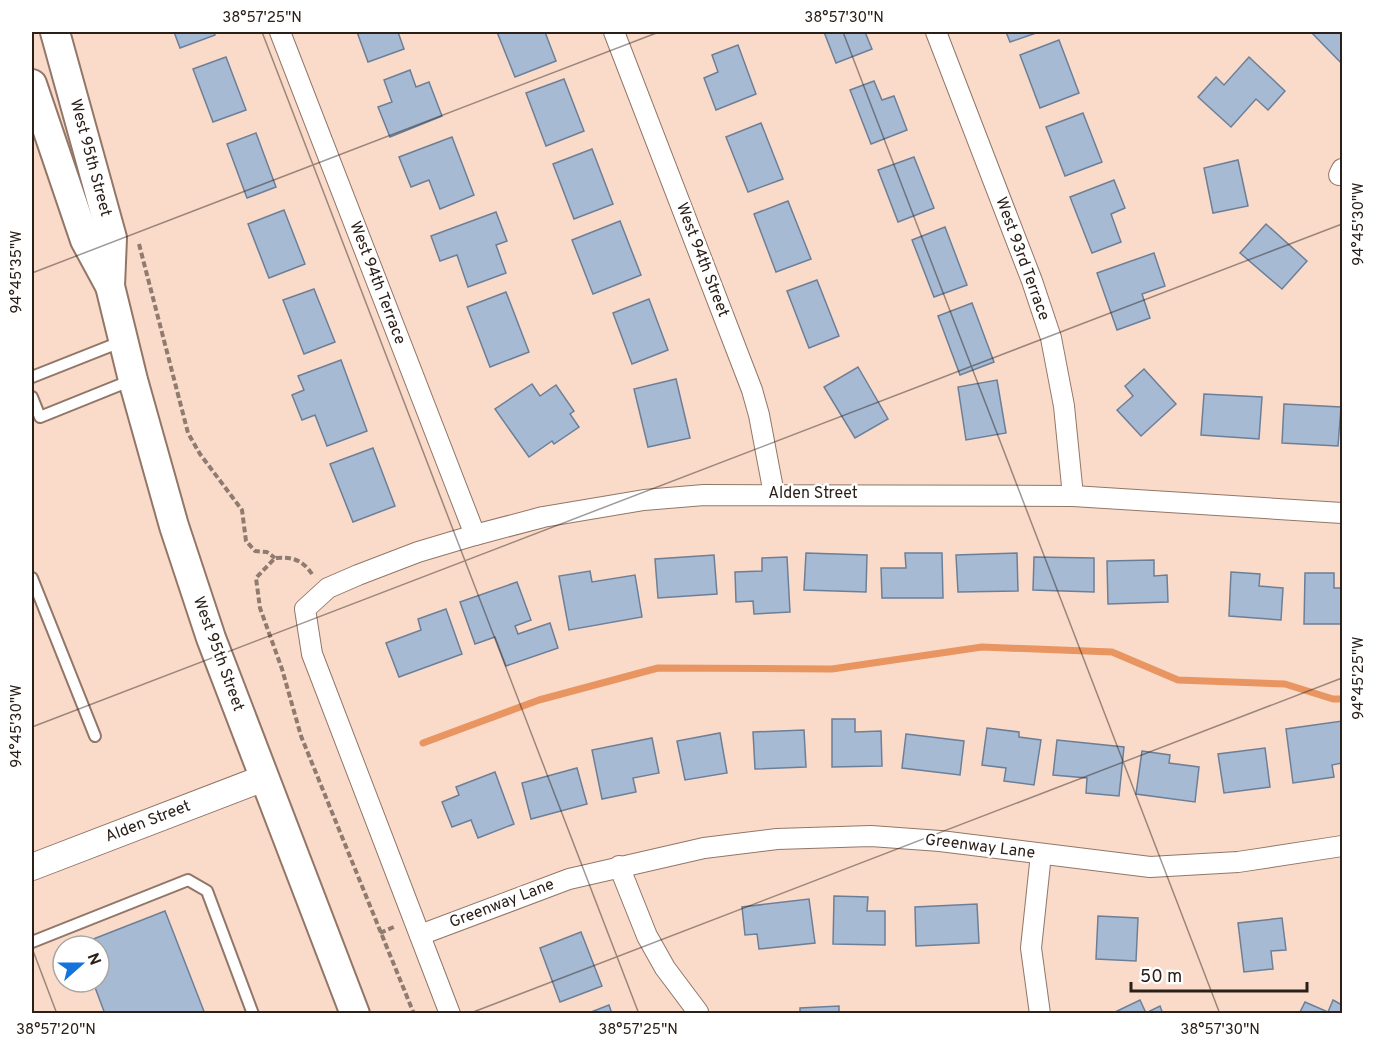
<svg xmlns="http://www.w3.org/2000/svg" width="1374" height="1045" font-family="Overpass,sans-serif">
<style>
.lines{fill:none;stroke-linecap:round;stroke-linejoin:round}
.stream{stroke:#e89562;stroke-width:7}
.building{fill:#a7bad4;stroke:#6d7f97;stroke-width:1.5}
.service-casing{stroke:#927667;stroke-width:14}
.minor-casing{stroke:#927667;stroke-width:22}
.tertiary-casing{stroke:#927667;stroke-width:28}
.secondary-casing{stroke:#927667;stroke-width:32}
.path{stroke:#8f7b6f;stroke-width:4;stroke-dasharray:6 3;stroke-linecap:butt}
.service{stroke:#fff;stroke-width:10}
.minor{stroke:#fff;stroke-width:20}
.tertiary{stroke:#fff;stroke-width:26}
.secondary{stroke:#fff;stroke-width:28}
.ticks{fill:none;stroke:#2b2019;stroke-width:1.5;stroke-opacity:0.45}
.labels{text-anchor:middle;dominant-baseline:central;stroke-width:5;stroke-linejoin:round;paint-order:stroke}
.street-label{font-size:16px;fill:#2b2019;stroke:#fff}
.neatline{fill:none;stroke:#2b2019;stroke-width:2}
.ticks-label{font-size:15px;text-anchor:middle;fill:#2b2019}
</style>
<rect width="100%" height="100%" fill="#fadbca"/>
<g class="lines">
<polyline class="stream" points="423,743 539,700 658,668 832,669 982,647 1112,652 1178,680 1285,684 1333,699 1342,699"/>
</g>
<g class="building">
<polygon points="174,32 214,32 215,35 180,48"/>
<polygon points="357,32 398,32 404,49 368,62"/>
<polygon points="497,32 545,32 556,61 515,77"/>
<polygon points="824,32 865,32 872,49 836,63"/>
<polygon points="1006,32 1039,32 1010,42"/>
<polygon points="1311,32 1342,32 1342,64"/>
<polygon points="1059,40 1079,93 1040,108 1020,55"/>
<polygon points="738,45 756,94 716,110 704,78 718,72 712,55"/>
<polygon points="226,57 246,110 213,122 193,69"/>
<polygon points="1249,57 1285,91 1268,110 1256,99 1231,127 1198,97 1216,77 1224,85"/>
<polygon points="410,70 416,87 429,82 442,116 390,137 378,107 392,102 384,80"/>
<polygon points="564,79 584,131 546,146 526,93"/>
<polygon points="874,81 882,100 894,96 907,130 871,144 850,90"/>
<polygon points="1083,113 1102,162 1065,176 1046,127"/>
<polygon points="761,123 783,179 748,192 726,137"/>
<polygon points="256,133 276,187 247,198 227,144"/>
<polygon points="452,137 474,195 440,209 429,180 411,187 399,157"/>
<polygon points="592,149 613,204 574,219 553,164"/>
<polygon points="914,157 934,208 898,222 878,170"/>
<polygon points="1238,160 1248,206 1213,213 1204,168"/>
<polygon points="1114,180 1125,208 1111,214 1121,242 1092,253 1070,197"/>
<polygon points="788,201 811,259 776,272 754,214"/>
<polygon points="284,210 305,264 269,278 248,224"/>
<polygon points="496,212 507,241 496,245 506,273 468,287 457,255 440,261 431,236"/>
<polygon points="620,221 641,275 593,294 572,240"/>
<polygon points="1266,224 1307,261 1282,289 1240,253"/>
<polygon points="945,227 967,285 934,297 912,240"/>
<polygon points="1154,253 1165,286 1142,294 1150,318 1117,330 1097,273"/>
<polygon points="817,280 839,336 809,348 787,291"/>
<polygon points="314,289 335,342 304,354 283,300"/>
<polygon points="506,292 529,352 490,367 467,307"/>
<polygon points="649,299 668,350 632,364 613,313"/>
<polygon points="972,303 994,362 960,375 938,316"/>
<polygon points="341,360 367,431 327,446 315,415 302,420 292,395 304,390 298,376"/>
<polygon points="858,367 888,419 855,438 824,387"/>
<polygon points="1144,369 1176,404 1141,436 1117,410 1133,396 1125,386"/>
<polygon points="676,379 690,438 648,447 634,389"/>
<polygon points="997,380 1006,433 966,440 958,387"/>
<polygon points="532,384 540,396 556,385 574,411 570,414 579,427 554,444 552,441 529,457 495,409"/>
<polygon points="1204,394 1262,397 1259,439 1201,435"/>
<polygon points="1284,404 1341,407 1338,446 1282,443"/>
<polygon points="373,448 395,506 353,522 330,464"/>
<polygon points="806,553 867,555 866,592 804,590"/>
<polygon points="905,553 942,553 943,598 882,598 881,568 906,568"/>
<polygon points="1017,553 1018,591 958,592 956,555"/>
<polygon points="714,555 717,594 658,598 655,559"/>
<polygon points="787,557 790,612 754,614 753,601 736,602 735,572 762,571 762,558"/>
<polygon points="1034,557 1094,558 1094,592 1033,590"/>
<polygon points="1154,560 1154,576 1167,575 1168,602 1108,604 1107,561"/>
<polygon points="590,571 592,582 635,575 642,617 569,630 559,576"/>
<polygon points="1231,572 1260,574 1259,586 1283,588 1281,620 1229,616"/>
<polygon points="1305,573 1334,573 1334,588 1342,588 1342,624 1304,624"/>
<polygon points="517,582 531,620 515,626 518,634 550,623 558,648 506,666 495,637 475,644 460,602"/>
<polygon points="446,609 462,654 399,677 386,643 421,630 418,619"/>
<polygon points="832,719 855,719 855,732 881,731 882,766 832,767"/>
<polygon points="1342,721 1342,763 1332,765 1334,777 1293,783 1286,729"/>
<polygon points="987,728 1019,732 1019,737 1041,740 1034,785 1004,781 1006,768 982,765"/>
<polygon points="804,730 806,767 755,769 753,732"/>
<polygon points="720,733 727,773 685,780 677,741"/>
<polygon points="906,734 964,741 960,775 902,768"/>
<polygon points="652,738 659,773 633,778 636,792 602,799 592,750"/>
<polygon points="1057,740 1124,747 1119,796 1086,793 1087,778 1053,775"/>
<polygon points="1265,748 1270,787 1224,793 1218,754"/>
<polygon points="1142,751 1170,755 1169,763 1199,767 1195,802 1136,794"/>
<polygon points="577,768 587,804 531,819 522,783"/>
<polygon points="495,772 514,824 478,838 471,820 452,827 442,802 459,795 456,787"/>
<polygon points="834,896 868,897 867,911 885,911 885,945 833,944"/>
<polygon points="809,899 815,943 759,949 757,934 745,935 742,907"/>
<polygon points="977,904 979,943 916,946 915,907"/>
<polygon points="165,911 205,1014 105,1014 93,982 99,982 99,946 78,945"/>
<polygon points="1098,916 1138,918 1136,961 1096,959"/>
<polygon points="1282,918 1286,950 1271,951 1273,969 1244,972 1238,923"/>
<polygon points="581,932 602,986 560,1002 540,948"/>
<polygon points="1140,1000 1146,1013 1160,1006 1163,1014 1111,1014"/>
<polygon points="1333,1000 1342,1005 1342,1014 1299,1014 1305,1002 1328,1012"/>
<polygon points="609,1005 612,1014 586,1014"/>
<polygon points="839,1006 839,1014 800,1014 800,1008"/>
</g>
<g class="lines">
<g class="service-casing">
<g id="service">
<polyline points="32,377 123,341"/>
<polyline points="32,397 40,417 132,380"/>
<polyline points="32,578 95,736"/>
<polyline points="32,942 188,880 207,891 253,1014"/>
</g>
</g>
<g class="minor-casing">
<g id="minor">
<polyline points="280,32 475,535"/>
<polyline points="614,32 752,390 759,415 774,494"/>
<polyline points="936,32 1032,281 1051,338 1064,406 1073,496"/>
<polyline points="1339,175 1342,169"/>
<polyline points="619,866 647,936 665,968 698,1012"/>
<polyline points="420,935 569,879 704,848 777,839 871,836 940,841 1150,867 1238,862 1342,846"/>
<polyline points="450,1014 312,654 305,609 328,588 358,575 418,552 475,535 543,517 644,500 704,495 1073,496 1342,513"/>
<polyline points="1040,1014 1031,948 1041,854"/>
</g>
</g>
<g class="tertiary-casing">
<polyline id="tertiary" points="32,867 264,778"/>
</g>
<g class="secondary-casing">
<g id="secondary">
<polyline points="55,32 112,238 110,286 133,380 174,526 211,638 355,1014"/>
<polyline points="32,84 85,240 110,286"/>
</g>
</g>
<g class="path">
<polyline points="139,244 188,433 200,454 242,510 246,541 255,551 267,552 275,558"/>
<path d="M 312,574 C 302,559 292,557 275,558 L 256,578 L 260,608 L 282,669 L 301,736 L 414,1014"/>
<polyline points="380,933 396,926"/>
</g>
<use href="#service" class="service"/>
<use href="#minor" class="minor"/>
<use href="#tertiary" class="tertiary"/>
<use href="#secondary" class="secondary"/>
</g>
<path class="ticks" d="M 262,32 L 639,1014M 843,32 L 1220,1014M 32,273 L 659,32M 32,727 L 1342,224M 32,948 L 57,1014M 468,1014 L 1342,678"/>
<g class="labels">
<g class="street-label">
<text transform="translate(90 158) rotate(75)">West 95th Street</text>
<text transform="translate(1022 259) rotate(70)">West 93rd Terrace</text>
<text transform="translate(702 260) rotate(69)">West 94th Street</text>
<text transform="translate(377 283) rotate(69)">West 94th Terrace</text>
<text x="813" y="494">Alden Street</text>
<text transform="translate(218 654) rotate(70)">West 95th Street</text>
<text transform="translate(148 822) rotate(-21)">Alden Street</text>
<text transform="translate(980 847) rotate(7)">Greenway Lane</text>
<text transform="translate(502 904) rotate(-21)">Greenway Lane</text>
</g>
</g>
<rect width="1374" height="1045" fill="none" stroke="#ffffff" stroke-width="66"/>
<g transform="translate(81 964) rotate(69)"><circle r="28" fill="#ffffff" stroke="#aaa6a3" stroke-width="1.5"/>
<path d="M0-4.5L10 22L0 15L-10 22Z" fill="#1573dc"/>
<text y="-9" font-size="16" font-weight="bold" text-anchor="middle" fill="#2b2019">N</text>
</g>
<path d="M1131 982v9h176v-9" fill="none" stroke="#2b2019" stroke-width="3"/>
<text x="1140" y="982" font-size="18" fill="#2b2019" stroke="#ffffff" stroke-width="4.5" paint-order="stroke">50 m</text>
<rect x="33" y="33" width="1308" height="979" class="neatline"/>
<g class="ticks-label">
<text x="262" y="22">38°57'25"N</text>
<text x="844" y="22">38°57'30"N</text>
<text transform="translate(1358 224) rotate(-90)" y="5">94°45'30"W</text>
<text transform="translate(16 272) rotate(-90)" y="5">94°45'35"W</text>
<text transform="translate(1358 678) rotate(-90)" y="5">94°45'25"W</text>
<text transform="translate(16 726) rotate(-90)" y="5">94°45'30"W</text>
<text x="56" y="1034">38°57'20"N</text>
<text x="638" y="1034">38°57'25"N</text>
<text x="1220" y="1034">38°57'30"N</text>
</g>
</svg>
